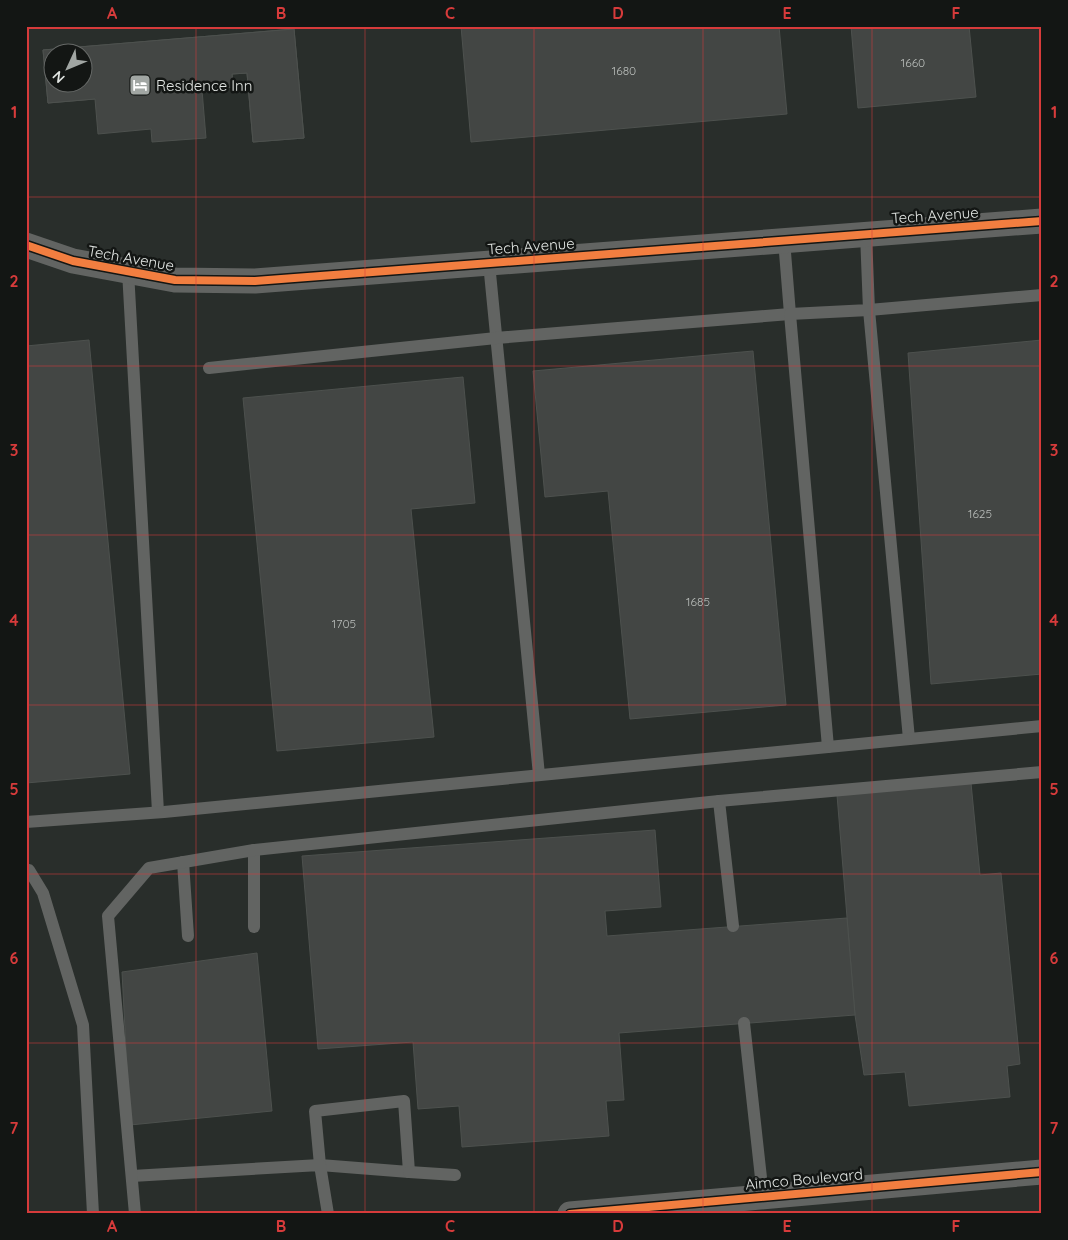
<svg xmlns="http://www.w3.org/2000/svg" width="1068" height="1240" font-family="Quicksand,sans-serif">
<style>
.building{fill:#434644;stroke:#4d514e;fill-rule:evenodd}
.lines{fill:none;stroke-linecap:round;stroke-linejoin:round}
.service{stroke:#626462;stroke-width:12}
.minor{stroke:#626462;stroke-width:25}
.cycleway-casing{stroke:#131614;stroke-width:11}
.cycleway{stroke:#f27e40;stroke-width:8}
.grid{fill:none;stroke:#d73b3b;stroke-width:1;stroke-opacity:0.55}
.labels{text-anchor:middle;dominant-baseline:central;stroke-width:5;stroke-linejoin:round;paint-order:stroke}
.number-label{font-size:12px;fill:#babebb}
.poi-label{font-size:15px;fill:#e2e6e3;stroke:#131614;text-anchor:start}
.street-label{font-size:15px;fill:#e2e6e3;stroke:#131614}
.neatline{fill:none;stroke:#d73b3b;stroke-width:2}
.grid-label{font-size:16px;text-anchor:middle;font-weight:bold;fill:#d73b3b}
</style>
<rect width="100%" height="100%" fill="#292e2b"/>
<g class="building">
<polygon points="461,26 779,26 787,114 471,142"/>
<polygon points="851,26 969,26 976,97 858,108"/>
<path d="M 294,29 L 304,138 L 253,142 L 247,73 L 232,74 L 233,87 L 48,103 L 43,50 ZM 52,52 L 82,52 L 82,82 L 52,82 Z"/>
<path d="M 294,29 L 304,138 L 253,142 L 247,73 L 232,74 L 233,87 L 202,90 L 206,138 L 152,142 L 151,129 L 98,134 L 95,99 L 48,103 L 43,50 ZM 52,52 L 82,52 L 82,82 L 52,82 Z"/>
<polygon points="89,340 130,774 26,783 26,346"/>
<polygon points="1042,340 1042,674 931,684 908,353"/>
<polygon points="753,351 786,705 630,719 608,491 545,497 533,371"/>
<polygon points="463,377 475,503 411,509 434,737 277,751 243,398"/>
<polygon points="971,783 980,875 1001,873 1020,1064 1007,1066 1010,1097 909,1106 905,1072 864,1075 855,1015 837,795"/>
<polygon points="655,830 661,907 605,911 607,936 847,918 855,1015 619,1033 624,1100 606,1101 609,1136 462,1147 459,1106 418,1109 413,1042 318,1049 302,856"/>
<polygon points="257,953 272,1111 130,1125 122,972"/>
</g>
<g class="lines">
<g class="service">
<polyline points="489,263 539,775"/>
<polyline points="128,271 158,812"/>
<polyline points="209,368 496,338 790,314 784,240"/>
<polyline points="909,739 869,310 1042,295"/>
<polyline points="828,747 790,314 869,310 866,234"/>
<polyline points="26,822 164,812 1042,726"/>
<polyline points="183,862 188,936"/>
<polyline points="26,871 29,870 43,893 83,1025 93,1214"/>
<polyline points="733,926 719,801 1042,772"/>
<polyline points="254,927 254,850"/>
<polyline points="744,1023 763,1196"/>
<polygon points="404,1101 409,1172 320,1165 315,1111"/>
<polyline points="409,1172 455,1175"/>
<polyline points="132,1176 320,1165 328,1214"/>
<polyline points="135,1214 108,916 149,868 254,850 719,801"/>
</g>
<g class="minor">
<polyline points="26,245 73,261 175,280 255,281 1042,221"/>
<polyline points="570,1214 1042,1172"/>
</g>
<g class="cycleway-casing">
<g id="cycleway">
<polyline points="26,245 73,261 175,280 255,281 1042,221"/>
<polyline points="570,1214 1042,1172"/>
</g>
</g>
<use href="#cycleway" class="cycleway"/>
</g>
<path class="grid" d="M 196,26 L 196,1214M 365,26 L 365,1214M 534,26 L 534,1214M 703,26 L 703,1214M 872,26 L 872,1214M 26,197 L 1042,197M 26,366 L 1042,366M 26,535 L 1042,535M 26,705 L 1042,705M 26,874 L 1042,874M 26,1043 L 1042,1043"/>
<defs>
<g id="hotel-square" transform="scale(1.125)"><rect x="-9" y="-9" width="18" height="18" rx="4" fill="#a1a6a3" stroke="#131614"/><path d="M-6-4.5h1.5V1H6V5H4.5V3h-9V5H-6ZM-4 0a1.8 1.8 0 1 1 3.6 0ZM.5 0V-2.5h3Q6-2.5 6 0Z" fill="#fff"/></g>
</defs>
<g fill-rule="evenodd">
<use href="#hotel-square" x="140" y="85"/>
</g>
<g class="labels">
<g class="number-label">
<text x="913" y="62">1660</text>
<text x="624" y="70">1680</text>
<text x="980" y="513">1625</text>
<text x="698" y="601">1685</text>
<text x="344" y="623">1705</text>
</g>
<g class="poi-label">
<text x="156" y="85">Residence Inn</text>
</g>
<g class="street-label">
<text transform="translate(935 215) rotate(-4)">Tech Avenue</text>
<text transform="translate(531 246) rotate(-4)">Tech Avenue</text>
<text transform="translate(131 258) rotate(10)">Tech Avenue</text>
<text transform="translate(804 1179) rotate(-5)">Aimco Boulevard</text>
</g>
</g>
<rect width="1068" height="1240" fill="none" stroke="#131614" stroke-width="55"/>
<g transform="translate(68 68) rotate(226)"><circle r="24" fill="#131614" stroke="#666967"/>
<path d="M0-4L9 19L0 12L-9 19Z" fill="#a1a6a3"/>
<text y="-8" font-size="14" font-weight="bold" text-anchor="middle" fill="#e2e6e3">N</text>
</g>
<rect x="28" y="28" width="1012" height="1184" class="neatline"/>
<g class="grid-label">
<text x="112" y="19">A</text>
<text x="281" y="19">B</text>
<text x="450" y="19">C</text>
<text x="618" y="19">D</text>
<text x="787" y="19">E</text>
<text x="956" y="19">F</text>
<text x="14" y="118">1</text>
<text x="1054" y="118">1</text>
<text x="14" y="287">2</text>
<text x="1054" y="287">2</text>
<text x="14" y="456">3</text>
<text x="1054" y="456">3</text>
<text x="14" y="626">4</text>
<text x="1054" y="626">4</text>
<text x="14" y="795">5</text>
<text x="1054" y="795">5</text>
<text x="14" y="964">6</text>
<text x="1054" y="964">6</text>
<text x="14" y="1134">7</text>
<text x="1054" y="1134">7</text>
<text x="112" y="1232">A</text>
<text x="281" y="1232">B</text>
<text x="450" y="1232">C</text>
<text x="618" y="1232">D</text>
<text x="787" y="1232">E</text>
<text x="956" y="1232">F</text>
</g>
</svg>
